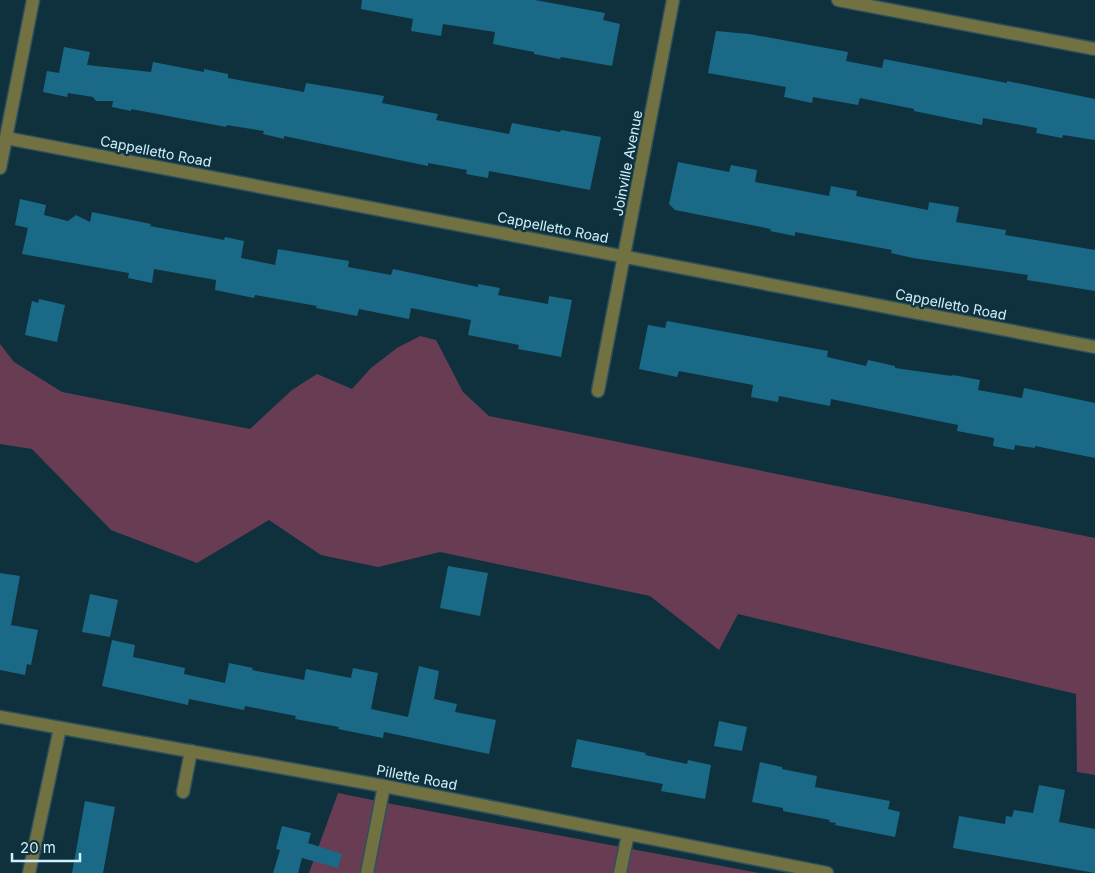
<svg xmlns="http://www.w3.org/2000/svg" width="1095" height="873" font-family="Inter,sans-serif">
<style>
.green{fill:#683d53}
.building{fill:#1a6a87}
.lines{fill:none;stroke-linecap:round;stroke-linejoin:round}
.minor-casing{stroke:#2e505d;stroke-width:15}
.minor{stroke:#717142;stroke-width:12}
.labels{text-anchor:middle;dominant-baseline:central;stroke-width:4.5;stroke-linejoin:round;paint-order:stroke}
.street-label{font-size:14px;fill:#d1f0fe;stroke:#0f313e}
</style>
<rect width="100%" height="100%" fill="#0f313e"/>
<g class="green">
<polygon points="420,336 436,340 463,392 489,416 1095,538 1095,775 1077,772 1076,694 738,614 719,650 650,596 440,552 378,567 321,555 269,520 197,563 111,530 32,449 0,444 0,344 14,362 62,392 250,429 292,390 317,374 352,389 371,368 397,348"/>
<polygon points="338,793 392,804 759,873 309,873"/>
</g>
<g class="building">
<polygon points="362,0 535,0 605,13 603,20 620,24 612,66 561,57 560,59 534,54 534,52 493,44 495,32 443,24 441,36 411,31 413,19 361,9"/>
<polygon points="716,31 749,34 848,52 846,61 882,68 884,59 1007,83 1007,81 1095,99 1095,140 1063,135 1062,138 1036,133 1037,128 983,118 982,125 914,111 914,109 860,98 858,105 813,97 812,103 784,97 786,87 708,73"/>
<polygon points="64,47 90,52 87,65 151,72 153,62 204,72 204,69 228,74 228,78 304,92 306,83 384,96 382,103 438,114 436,120 509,134 512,123 560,132 561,130 601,137 590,190 489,171 488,178 466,174 467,170 428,163 428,166 284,136 284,139 263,134 264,131 227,125 226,127 131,109 131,111 112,107 113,101 96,101 93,97 68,93 67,97 43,92 47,71 59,73"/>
<polygon points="678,162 729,172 731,165 757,170 755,182 829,196 831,186 857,191 856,196 928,210 929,202 959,207 956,222 1006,230 1005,235 1095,250 1095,291 1027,280 1028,275 913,258 891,253 892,250 795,232 795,236 770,231 771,229 675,210 669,204"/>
<polygon points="20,199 46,205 44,215 68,221 76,215 90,222 92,212 151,224 150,226 224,240 225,237 244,241 241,258 275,265 278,249 349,261 348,267 391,275 393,269 478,287 478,284 500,288 498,295 548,304 549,296 572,300 561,357 518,349 519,345 468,335 471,320 411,308 409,319 359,309 357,316 316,308 317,306 255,295 254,298 215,290 216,280 154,269 152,283 128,278 129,273 22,254 28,228 15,225"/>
<polygon points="39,299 65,305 57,342 25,335 32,301 38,303"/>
<polygon points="667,321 828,351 827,357 866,366 868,360 895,366 895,368 952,376 953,375 980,380 978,390 1022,398 1024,388 1095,403 1095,458 1035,446 1035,448 1015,445 1014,450 993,446 994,438 957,431 958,425 831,399 830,406 779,396 778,402 751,397 753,385 679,371 677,377 639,369 648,325 665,328"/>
<polygon points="448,566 488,573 480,616 440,608"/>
<polygon points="0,573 20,576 11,625 38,630 31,665 27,664 25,675 0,670"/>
<polygon points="90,594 118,600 110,637 82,632"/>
<polygon points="112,640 135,645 133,657 185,668 184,674 225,683 229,663 253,668 252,670 304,680 306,669 351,678 353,668 378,673 371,709 408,717 419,666 439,671 434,699 457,704 455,712 496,720 489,754 384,732 383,738 338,729 339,727 295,719 296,716 245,706 244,710 189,699 188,705 102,686"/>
<polygon points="719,721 747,727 742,751 714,746"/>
<polygon points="577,739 646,753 645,755 687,764 688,760 711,765 705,799 661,791 663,784 571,767"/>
<polygon points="760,762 782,767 782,769 817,776 815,787 890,801 888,809 900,812 895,837 835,825 836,823 829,822 830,820 783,811 783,808 752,802"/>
<polygon points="1039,785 1065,790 1059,822 1095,829 1095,873 953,848 959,816 1005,824 1006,816 1012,817 1014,810 1033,813"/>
<polygon points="85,801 115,807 103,873 72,873"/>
<polygon points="282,826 311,833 308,843 342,854 338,868 302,858 298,873 273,873 280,850 276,849"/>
</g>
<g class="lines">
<g class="minor-casing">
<g id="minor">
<polyline points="838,0 1095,49"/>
<polyline points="6,138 1095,347"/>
<polyline points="0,168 33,0"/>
<polyline points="598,391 673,0"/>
<polyline points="0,717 384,786 827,873"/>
<polyline points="183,792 191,751"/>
<polyline points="29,873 60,728"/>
<polyline points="367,873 384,786"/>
<polyline points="620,873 628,834"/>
</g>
</g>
<use href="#minor" class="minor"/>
</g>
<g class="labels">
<g class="street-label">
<text transform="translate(156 151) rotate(11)">Cappelletto Road</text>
<text transform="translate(627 163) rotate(-79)">Joinville Avenue</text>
<text transform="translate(553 227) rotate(11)">Cappelletto Road</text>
<text transform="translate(951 304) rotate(11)">Cappelletto Road</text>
<text transform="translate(417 777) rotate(11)">Pillette Road</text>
</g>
</g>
<path d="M12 853v8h68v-8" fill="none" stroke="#d1f0fe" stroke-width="2.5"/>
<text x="20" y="853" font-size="15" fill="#d1f0fe" stroke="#0f313e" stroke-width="4" paint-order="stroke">20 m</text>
</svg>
